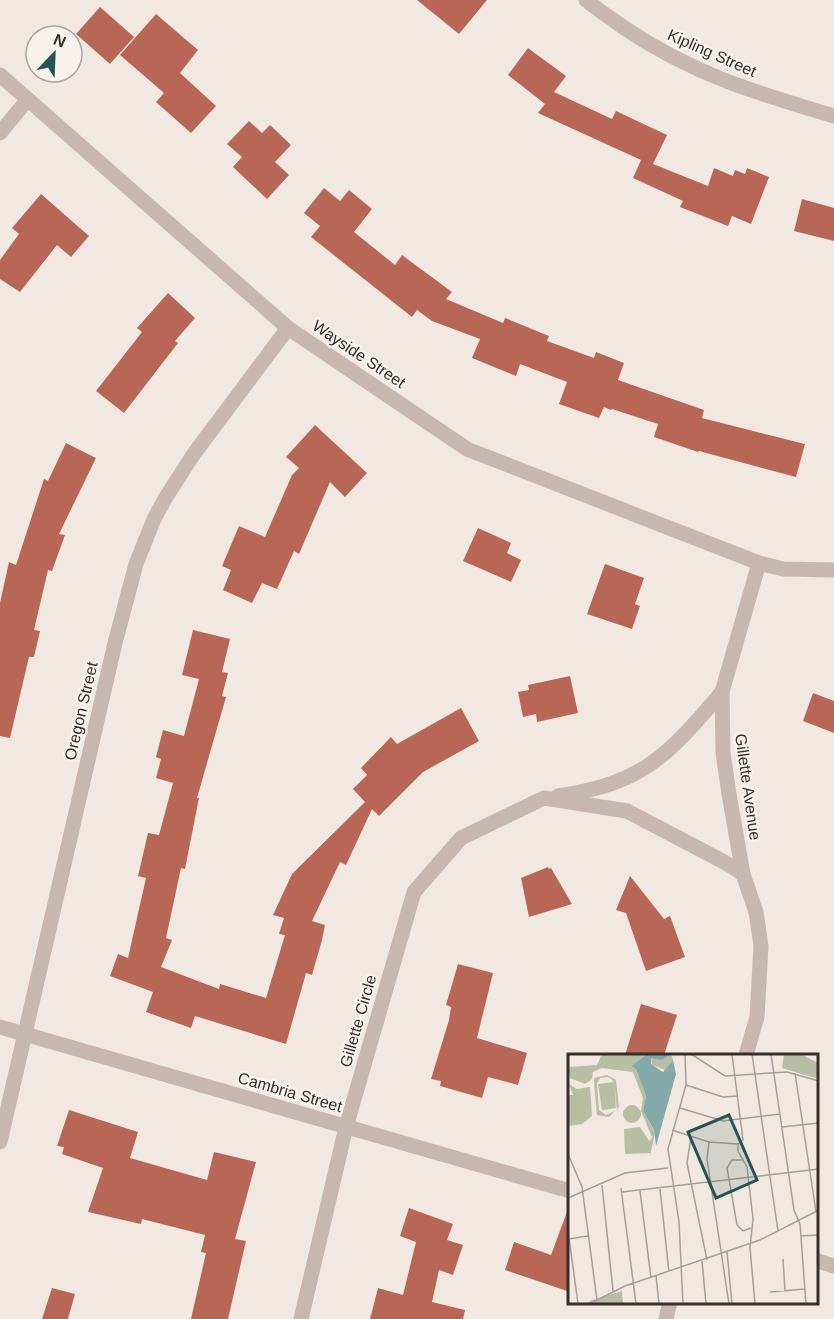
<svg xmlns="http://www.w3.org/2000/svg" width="834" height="1319" font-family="Arial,sans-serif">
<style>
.building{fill:#b86757}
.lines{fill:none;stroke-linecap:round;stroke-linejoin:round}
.street{stroke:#c8b7ae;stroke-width:15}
.labels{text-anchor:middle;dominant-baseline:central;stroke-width:5;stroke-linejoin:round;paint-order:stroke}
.street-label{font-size:16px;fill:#372e2b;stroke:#f8f2ed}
.inset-road{fill:none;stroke:#a79e98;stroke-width:1.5}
.view{fill:#255454;fill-opacity:0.15;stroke:#255454;stroke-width:3}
.inset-edge{fill:none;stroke:#372e2b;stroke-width:3}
</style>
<rect width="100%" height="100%" fill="#f1e8e1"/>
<g class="building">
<polygon points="417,0 487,0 459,34"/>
<polygon points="100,7 134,37 110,64 76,34"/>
<polygon points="156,14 198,50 180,73 216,106 191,133 156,102 164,93 120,55"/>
<polygon points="528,48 566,76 554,92 612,119 616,111 667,135 653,164 708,186 714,168 733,176 735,170 745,174 747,168 769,177 751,224 732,216 728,226 680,207 683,201 633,178 641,160 538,113 545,104 508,75"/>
<polygon points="249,121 262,133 270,125 291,145 275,162 289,175 267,199 233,167 242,157 227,144"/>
<polygon points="324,188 340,201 349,190 372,209 354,232 395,265 402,255 452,292 446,299 503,323 505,318 549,336 547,341 594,358 596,352 624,363 618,380 704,410 702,418 805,444 796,477 699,451 698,452 654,437 658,424 612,409 611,410 604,407 599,418 559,404 567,382 520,364 516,376 472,358 480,339 432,321 417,310 412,317 311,237 320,226 304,213"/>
<polygon points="41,194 89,236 71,257 57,245 20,292 0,279 0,260 19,234 12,228"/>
<polygon points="802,199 834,208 834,241 794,231"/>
<polygon points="168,293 195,318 175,341 178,343 124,413 96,391 142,332 137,328"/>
<polygon points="315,425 367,473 345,497 330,482 299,554 294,551 277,589 262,583 252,603 223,590 231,570 222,566 239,526 265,537 292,475 299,468 286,457"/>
<polygon points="66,443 96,458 59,534 65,535 52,571 48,570 34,630 40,631 34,657 29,657 10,738 0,736 0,603 9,562 16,565 44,479 48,481"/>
<polygon points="478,528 511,543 507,553 521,560 511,582 463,561"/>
<polygon points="605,564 644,578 635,604 640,606 632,629 587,614"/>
<polygon points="193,630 230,639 222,672 228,673 222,696 226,697 197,798 199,798 185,869 181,868 166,938 172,940 161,967 219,989 220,984 266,998 285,935 279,934 284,918 273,915 292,874 365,802 353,789 367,775 361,768 391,737 397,744 461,708 479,741 423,772 379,816 372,809 346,865 340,862 312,921 325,925 322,940 312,975 306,973 286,1044 195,1016 191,1028 146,1012 153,992 110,976 118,954 128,958 146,878 138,876 148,833 159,835 173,783 156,778 161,759 156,757 163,730 184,736 199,679 182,675"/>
<polygon points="570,676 578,713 537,722 536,714 523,717 518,692 529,690 528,685"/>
<polygon points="813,693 834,701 834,733 803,721"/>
<polygon points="548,867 549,869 551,868 572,904 529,917 521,878"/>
<polygon points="630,876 664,919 670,916 685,957 646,971 626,913 616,910"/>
<polygon points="458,964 493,973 477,1038 527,1053 518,1085 488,1077 482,1098 440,1086 441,1081 431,1079 449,1020 451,1007 446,1005"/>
<polygon points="641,1004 677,1015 664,1055 625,1055"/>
<polygon points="69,1110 138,1132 130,1158 207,1180 214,1152 256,1162 235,1239 246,1241 228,1319 191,1319 206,1253 201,1252 205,1235 142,1219 141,1224 88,1212 103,1168 62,1154 64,1147 57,1146"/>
<polygon points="409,1208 453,1224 447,1240 463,1245 453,1275 439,1270 432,1302 465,1310 463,1319 370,1319 378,1288 403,1295 416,1242 400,1236"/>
<polygon points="567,1212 570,1212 570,1292 505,1270 514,1242 551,1255"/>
<polygon points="52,1288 75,1294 68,1319 42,1319"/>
</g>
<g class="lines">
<g class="street">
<path d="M 586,0 C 598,10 611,18 623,27 C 692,74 756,93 834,116"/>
<polyline points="0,75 288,328 467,449 759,563"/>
<polyline points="0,133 28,99"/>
<path d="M 558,796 C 644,783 667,756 722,692"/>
<polyline points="0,1027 570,1191"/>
<polyline points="746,1055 757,1017 761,946 756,912 743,874 729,794 723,753 722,692 759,563 783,569 834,570"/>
<polyline points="0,1142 115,643 136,564 154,519 166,497 193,455 288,328"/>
<polyline points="818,1261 834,1266"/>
<polyline points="301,1319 346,1127 414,892 461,838 544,798 627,811 726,863 743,874"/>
<polyline points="666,1319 670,1302"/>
</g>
</g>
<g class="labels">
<g class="street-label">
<text transform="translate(712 53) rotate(24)">Kipling Street</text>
<text transform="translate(359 354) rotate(34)">Wayside Street</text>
<text transform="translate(81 711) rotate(-77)">Oregon Street</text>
<text transform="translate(748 787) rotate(82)">Gillette Avenue</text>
<text transform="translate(358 1021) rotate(-74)">Gillette Circle</text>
<text transform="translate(290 1092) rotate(16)">Cambria Street</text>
</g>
</g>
<g transform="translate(568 1054)">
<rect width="250" height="250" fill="#f1e8e1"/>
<path d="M 34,0 L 79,0 L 63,12 L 68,15 L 78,42 L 75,57 L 87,79 L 82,102 L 82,99 L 57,100 L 56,75 L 72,73 L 82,88 L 84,83 L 73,57 L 75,44 L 65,18 L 34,14 L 25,18 L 24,25 L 17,30 L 2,24 L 0,13 L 29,11 ZM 103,0 L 105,6 L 97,16 L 84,11 L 83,4 ZM 216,0 L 233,0 L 250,9 L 250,25 L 214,14 ZM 39,21 L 48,26 L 51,53 L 41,63 L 29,61 L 26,28 L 26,24 ZM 41,23 L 46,28 L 49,56 L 38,61 L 31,56 L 29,30 L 32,24 ZM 46,28 L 48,54 L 34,56 L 30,30 ZM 1,30 L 9,35 L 22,33 L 24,62 L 14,70 L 0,72 L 1,41 L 5,41 ZM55 60a9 9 0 1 1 18 0a9 9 0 1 1-18 0ZM 54,237 L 55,250 L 17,250 L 24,246 Z" fill="#b7bea2" fill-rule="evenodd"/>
<path d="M 79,0 L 101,1 L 94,6 L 83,4 L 83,10 L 95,18 L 105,6 L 108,20 L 88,92 L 86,76 L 75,57 L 78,42 L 68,15 L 63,12 Z" fill="#83aaa9"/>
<path class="inset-road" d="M 123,0 L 157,22 L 219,18 L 251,27M 164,0 L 175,86 L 170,90 L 170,97 L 179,113 L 185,165 L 182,194 L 187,250M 184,0 L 210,177M 203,0 L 226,156 L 232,170 L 238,250M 227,19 L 248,158M 118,31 L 155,43 L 170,42M 112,54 L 155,67 L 212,60M 214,73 L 251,69M 104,76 L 141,88 L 170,90M 123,83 L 119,109 L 139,206M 141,88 L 139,105 L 161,250M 0,100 L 14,133 L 29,246M 175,106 L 164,106 L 159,114 L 169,171 L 175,177 L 183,174M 34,131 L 45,237M 53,134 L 68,250M 92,135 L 101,218M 72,137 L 83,224M 54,138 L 251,115M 0,144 L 57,119 L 100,114M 0,176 L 10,250M 232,182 L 251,181M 0,185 L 20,182M 159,198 L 164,250M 215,205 L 217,237M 134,207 L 138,250M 88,222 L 91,250M 202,238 L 237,235M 21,250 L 57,232 L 192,186 L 251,156M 115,250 L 111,168 L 100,95 L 118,31 L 117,0"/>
<path class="view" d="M 161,61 L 189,126 L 148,144 L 120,78 Z"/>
<rect width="250" height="250" class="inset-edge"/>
</g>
<g transform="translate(54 54) rotate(23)"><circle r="28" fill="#f8f2ed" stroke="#aba49f" stroke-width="1.5"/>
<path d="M0-4.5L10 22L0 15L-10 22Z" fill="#255454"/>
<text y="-9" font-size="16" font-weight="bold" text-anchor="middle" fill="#372e2b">N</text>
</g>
</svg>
